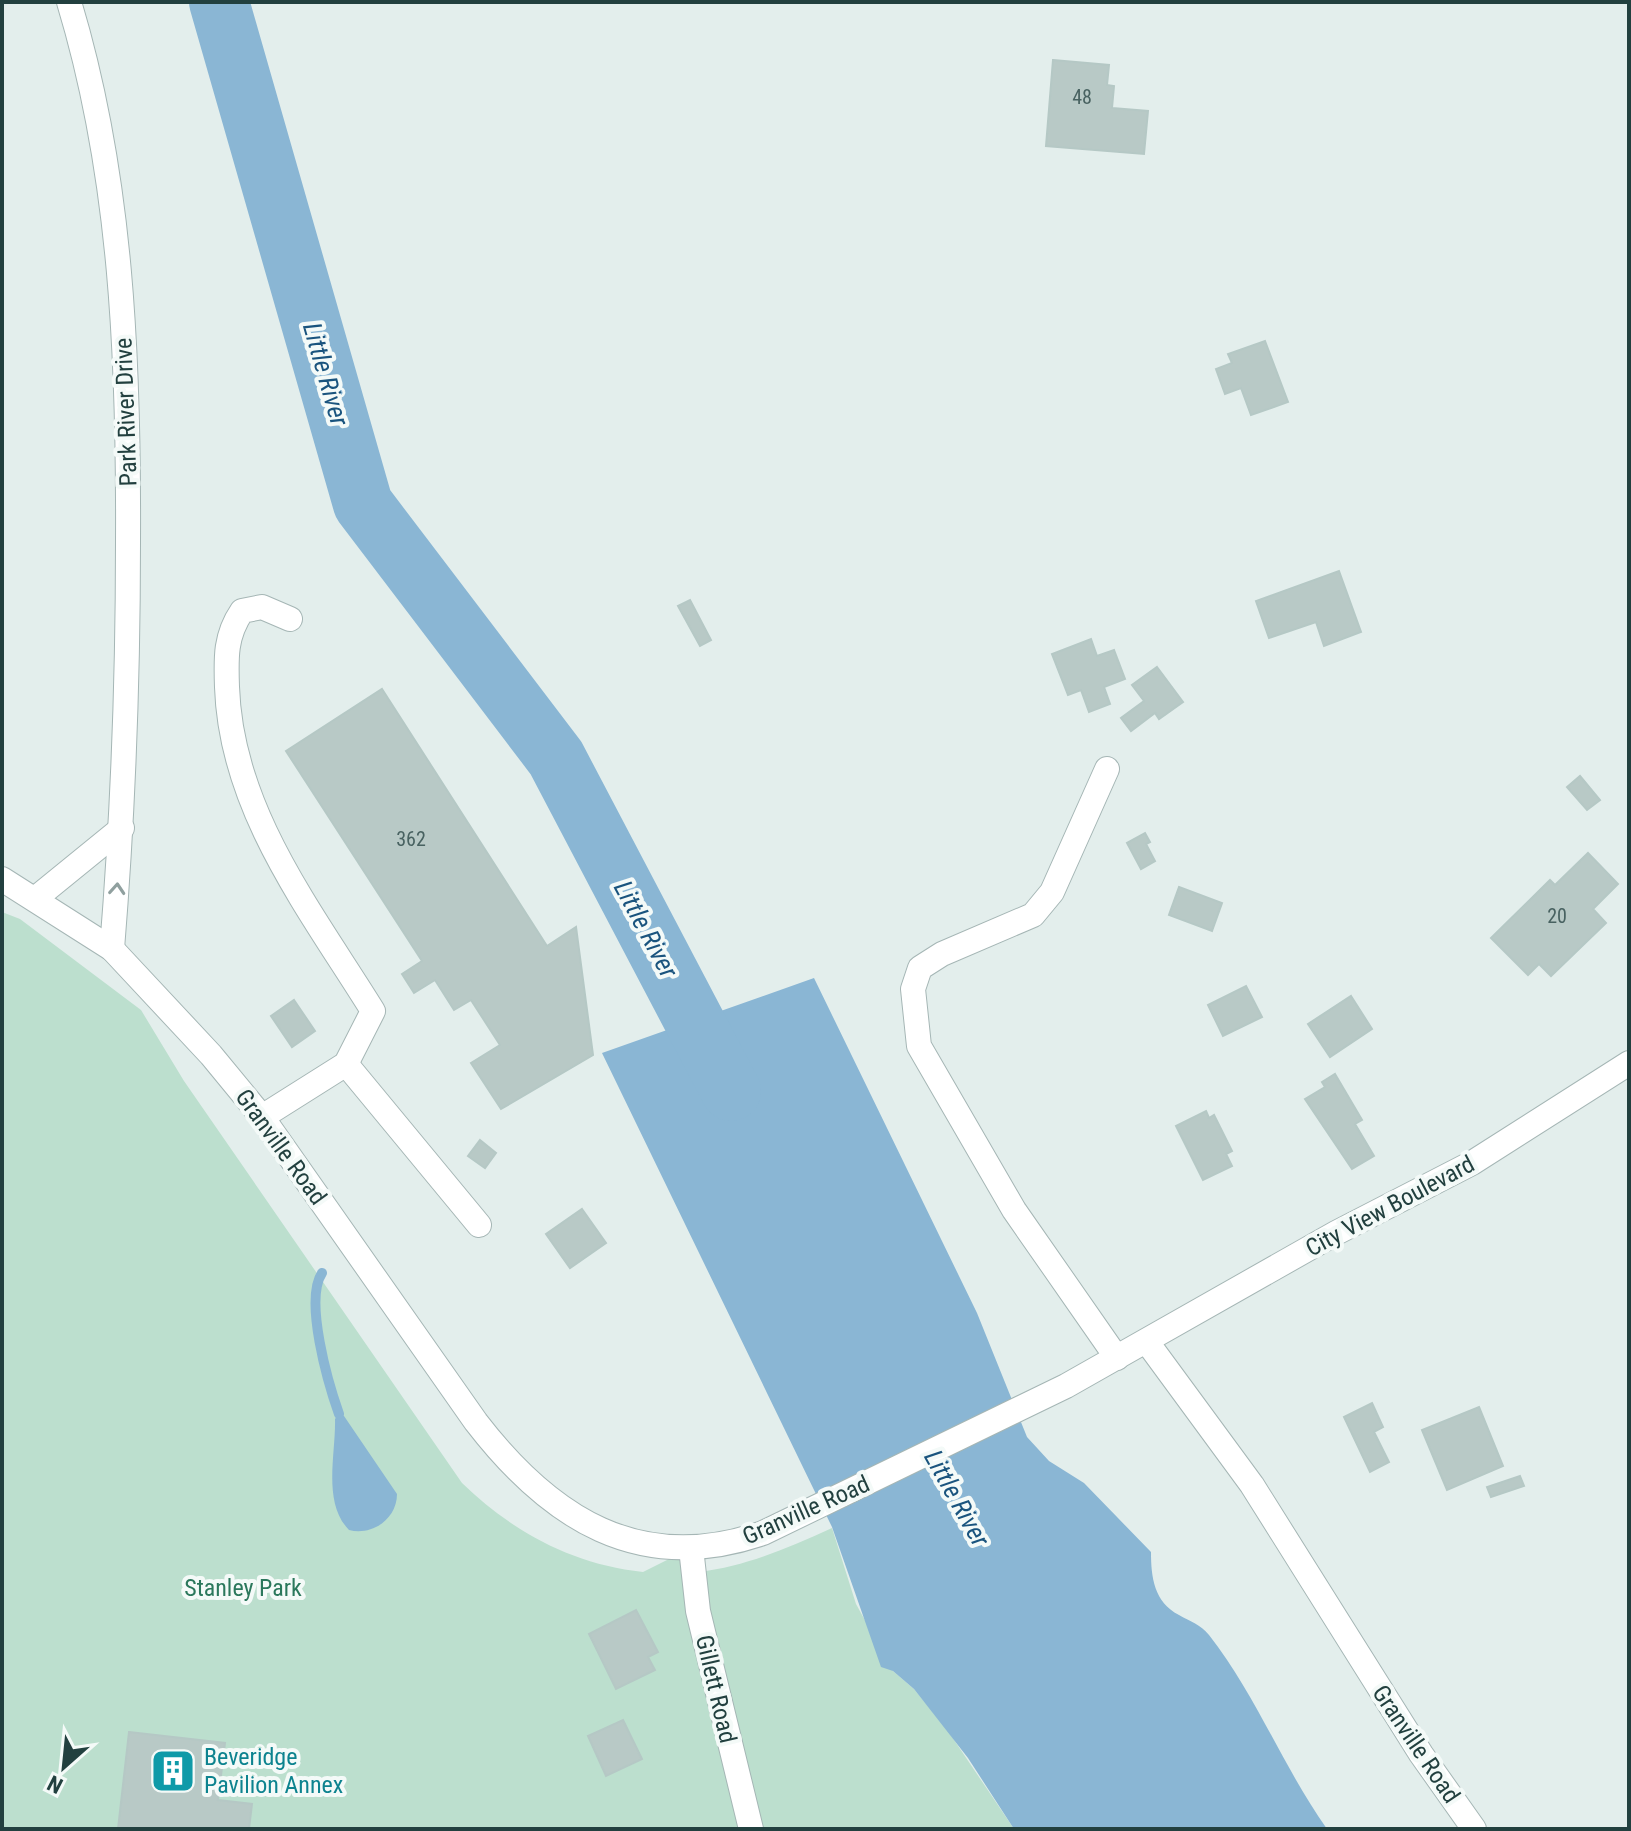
<svg xmlns="http://www.w3.org/2000/svg" width="1631" height="1831" font-family="'Roboto Condensed',sans-serif">
<style>
.green{fill:#bcdfce}
.water{fill:#8ab6d4}
.lines{fill:none;stroke-linecap:round;stroke-linejoin:round}
.stream{stroke:#8ab6d4;stroke-width:10}
.river{stroke:#8ab6d4;stroke-width:60}
.building{fill:#b8c9c6;stroke:#b5c8c5;stroke-width:2}
.minor-casing{stroke:#a5b6b5;stroke-width:26}
.minor{stroke:#fff;stroke-width:24}
.oneway{stroke:#90a09f}
.labels{text-anchor:middle;dominant-baseline:central;stroke-width:8;stroke-linejoin:round;paint-order:stroke}
.number-label{font-size:20px;fill:#486261}
.street-label{font-size:24px;fill:#22403f;stroke:#f4faf8}
.park-label{font-size:24px;fill:#2b785c;stroke:#f4faf8}
.culture-label{font-size:24px;fill:#0d838f;stroke:#f4faf8;text-anchor:start}
.water-label{font-size:26px;font-style:italic;fill:#1a547e;stroke:#f4faf8}
</style>
<rect width="100%" height="100%" fill="#e3eeec"/>
<path class="green" d="M 2,912 L 20,919 L 141,1010 L 184,1081 L 462,1483 C 513,1532 571,1564 643,1572 L 691,1548 L 699,1572 C 747,1566 788,1548 832,1528 L 856,1604 L 893,1671 L 914,1689 L 948,1731 L 1014,1829 L 2,1829 Z"/>
<g class="water">
<path d="M 814,978 L 977,1313 L 1027,1437 L 1049,1461 L 1084,1483 L 1151,1552 C 1151,1577 1154,1602 1179,1615 C 1191,1622 1200,1624 1209,1635 C 1256,1695 1283,1767 1327,1829 L 1014,1829 L 968,1758 L 914,1689 L 893,1671 L 881,1667 L 832,1527 L 602,1053 Z"/>
<path d="M 339,1414 L 344,1416 L 397,1494 C 397,1519 372,1536 349,1530 C 322,1502 336,1454 335,1419 Z"/>
</g>
<g class="lines">
<path class="stream" d="M 322,1273 C 304,1300 328,1383 339,1414"/>
<polyline class="river" points="219,2 363,504 556,758 731,1091"/>
</g>
<g class="building">
<polygon points="1053,60 1109,65 1107,85 1114,86 1112,108 1148,111 1144,154 1046,146"/>
<polygon points="1265,341 1288,402 1251,415 1241,388 1225,394 1216,369 1232,363 1228,354"/>
<polygon points="1339,571 1361,632 1324,646 1316,622 1269,638 1256,601"/>
<polygon points="690,600 711,640 700,646 678,606"/>
<polygon points="1091,639 1097,656 1114,650 1125,679 1104,687 1110,704 1089,712 1081,690 1068,695 1052,654"/>
<polygon points="1157,667 1183,702 1159,719 1155,713 1131,731 1121,718 1144,701 1132,685"/>
<polygon points="382,689 547,946 576,927 593,1055 501,1109 471,1063 500,1045 471,1000 454,1010 435,980 414,993 402,974 422,961 286,751"/>
<polygon points="1580,776 1600,800 1587,810 1567,787"/>
<polygon points="1145,833 1150,842 1146,844 1155,861 1141,869 1127,843"/>
<polygon points="1588,853 1618,884 1593,909 1606,923 1551,976 1539,964 1528,975 1491,938 1550,880 1555,885"/>
<polygon points="1179,887 1222,903 1212,931 1169,915"/>
<polygon points="1246,986 1262,1017 1223,1036 1208,1005"/>
<polygon points="1351,996 1372,1029 1330,1057 1308,1024"/>
<polygon points="294,1000 315,1031 292,1047 271,1016"/>
<polygon points="1335,1074 1362,1120 1355,1124 1374,1156 1352,1169 1305,1099 1325,1087 1322,1082"/>
<polygon points="1206,1111 1209,1118 1214,1115 1232,1151 1226,1154 1232,1166 1203,1180 1176,1126"/>
<polygon points="480,1140 496,1153 485,1168 468,1156"/>
<polygon points="582,1209 606,1243 570,1268 546,1234"/>
<polygon points="1372,1403 1383,1427 1374,1432 1389,1462 1370,1472 1344,1417"/>
<polygon points="1479,1407 1503,1466 1447,1490 1422,1430"/>
<polygon points="1520,1476 1524,1486 1491,1497 1487,1487"/>
<polygon points="636,1610 658,1652 648,1657 655,1670 616,1689 589,1634"/>
<polygon points="623,1720 642,1759 606,1776 588,1736"/>
<polygon points="129,1732 225,1743 218,1800 252,1804 249,1829 118,1829"/>
</g>
<g class="lines">
<g class="minor-casing">
<g id="minor">
<path d="M 69,2 C 122,177 129,361 128,543 C 128,679 123,814 112,949"/>
<polyline points="1107,769 1052,892 1033,915 942,954 920,968 913,989 919,1046 1014,1210 1117,1358"/>
<path d="M 2,879 L 112,949 L 211,1055 L 262,1117 L 476,1422 C 550,1518 639,1576 763,1533 L 1066,1386 L 1336,1233 L 1472,1163 L 1629,1063"/>
<polyline points="36,898 122,828"/>
<polyline points="346,1064 479,1225"/>
<path d="M 262,1117 L 346,1064 L 373,1011 C 311,911 231,810 227,687 C 226,658 225,636 242,611 L 262,607 L 290,619"/>
<polyline points="1147,1342 1252,1485 1421,1754 1474,1829"/>
<polyline points="691,1548 698,1611 751,1829"/>
</g>
</g>
<use href="#minor" class="minor"/>
</g>
<defs><path id="oneway-chevron" d="M-2-3.5L2.5 0L-2 3.5" fill="none" stroke-width="1.6" stroke-linecap="round" stroke-linejoin="round" transform="scale(2)"/></defs>
<use class="oneway" href="#oneway-chevron" transform="translate(117 889) rotate(-86)"/>
<defs>
<g id="building-square" transform="scale(2.3)"><rect x="-9" y="-9" width="18" height="18" rx="4" fill="#0f9aa8" stroke="#f4faf8"/><path d="M-4-6H4V6H1V3H-1V6H-4ZM-2.5-4.3h1.7v1.8h-1.7ZM.8-4.3h1.7v1.8H.8ZM-2.5-1h1.7V.8h-1.7ZM.8-1h1.7V.8H.8Z" fill="#fff"/></g>
</defs>
<g fill-rule="evenodd">
<use href="#building-square" x="173" y="1771"/>
</g>
<g class="labels">
<g class="number-label">
<text x="1082" y="97">48</text>
<text x="411" y="839">362</text>
<text x="1557" y="916">20</text>
</g>
<g class="street-label">
<text transform="translate(126 412) rotate(-92)">Park River Drive</text>
<text transform="translate(281 1147) rotate(54)">Granville Road</text>
<text transform="translate(1390 1206) rotate(-28)">City View Boulevard</text>
<text transform="translate(806 1510) rotate(-24)">Granville Road</text>
<text transform="translate(716 1689) rotate(77)">Gillett Road</text>
<text transform="translate(1416 1744) rotate(56)">Granville Road</text>
</g>
<g class="park-label">
<text x="243" y="1588">Stanley Park</text>
</g>
<g class="culture-label">
<text x="204" y="1757">Beveridge<tspan x="204" dy="28">Pavilion Annex</tspan></text>
</g>
<g class="water-label">
<text transform="translate(326 374) rotate(74)">Little River</text>
<text transform="translate(646 929) rotate(62)">Little River</text>
<text transform="translate(957 1498) rotate(61)">Little River</text>
</g>
</g>
<rect width="1631" height="1831" fill="none" stroke="#22403f" stroke-width="8"/>
<g transform="translate(64 1767) rotate(207)" stroke="#f4faf8" stroke-width="6" paint-order="stroke">
<path d="M0-6L14 30L0 20L-14 30Z" fill="#22403f"/>
<text y="-12" font-size="22" font-weight="bold" text-anchor="middle" fill="#22403f">N</text>
</g>
</svg>
